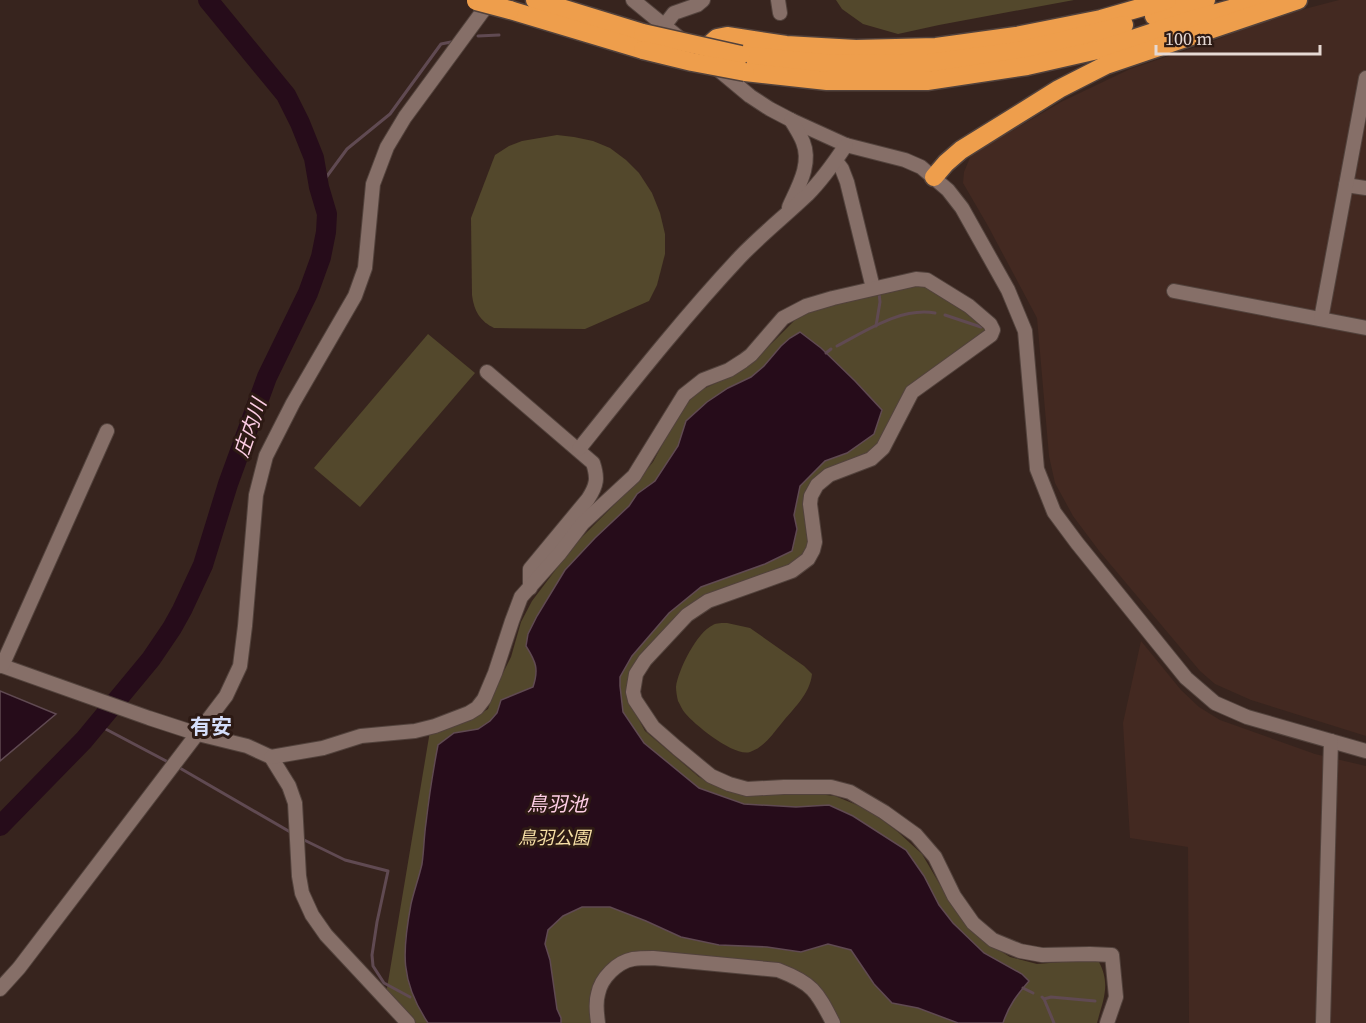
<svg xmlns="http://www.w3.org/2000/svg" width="1366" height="1023" font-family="'Source Serif 4','Noto Sans JP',serif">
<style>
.built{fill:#432921}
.green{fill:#53482c}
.water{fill:#260c1a;stroke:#604a52;stroke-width:1.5}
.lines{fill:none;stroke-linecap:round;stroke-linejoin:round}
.stream{stroke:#604a52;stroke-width:3}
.river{stroke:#260c1a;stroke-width:20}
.minor-casing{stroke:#52423c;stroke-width:16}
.highway-casing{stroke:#52423c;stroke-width:21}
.minor{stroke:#866f68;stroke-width:14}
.highway{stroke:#ee9e4c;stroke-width:18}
.highway-bridge-casing{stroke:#52423c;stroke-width:21;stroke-linecap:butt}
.highway-bridge{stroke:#ee9e4c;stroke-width:18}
.labels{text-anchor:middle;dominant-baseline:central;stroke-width:6;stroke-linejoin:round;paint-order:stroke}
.park-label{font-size:18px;font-style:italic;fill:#f7e0a6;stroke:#2d1a14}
.water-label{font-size:20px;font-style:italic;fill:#fecee5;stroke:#2d1a14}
.quarter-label{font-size:21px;font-weight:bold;fill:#d5defa;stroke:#2d1a14}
</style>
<rect width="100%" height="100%" fill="#37241e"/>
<g class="built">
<polygon points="1339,0 1366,0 1366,736 1251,700 1215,684 1200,671 1100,552 1073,516 1055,483 1049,456 1037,318 988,226 963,183 964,172 971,155 1061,102 1130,69 1216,40 1270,18"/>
<polygon points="1141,641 1181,690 1199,707 1220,720 1315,754 1366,766 1366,1023 1189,1023 1188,847 1130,838 1123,723"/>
</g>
<g class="green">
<polygon points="836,0 1074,0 939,25 898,34 863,24 842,9"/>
<path d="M 557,135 L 574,137 L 593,141 L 610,148 L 626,160 L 639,173 L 652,193 L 660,213 L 665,234 L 665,254 L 657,285 L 649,301 L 585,329 L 494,328 C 480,321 474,311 472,295 L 471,218 L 495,155 L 509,146 L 522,141 Z"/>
<path d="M 912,286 C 912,286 921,286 922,286 C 936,289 980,317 986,330 L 914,384 L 876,449 L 822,475 L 807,528 L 807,546 L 799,561 L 783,568 L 704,597 L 629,678 L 627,698 L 645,731 L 699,777 L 729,791 L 772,795 L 817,794 L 835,796 L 869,810 L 898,832 L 922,854 L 956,912 L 978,937 L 1010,957 L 1037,964 L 1074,961 L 1099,962 C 1111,985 1103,1000 1097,1023 L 840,1023 L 788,971 L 616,962 L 593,1023 L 413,1023 L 386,994 L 430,731 L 445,725 L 475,717 L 488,709 L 495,689 L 511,657 L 521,622 L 532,601 L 575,544 L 635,484 L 653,462 L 684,404 L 701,390 L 727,378 L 754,361 L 800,315 L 822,307 Z"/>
<polygon points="428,334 475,373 360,507 314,468"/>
<path d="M 727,623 L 750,628 L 804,666 L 812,674 C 810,694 793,709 781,724 C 772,735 764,747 750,752 C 734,757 695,725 685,713 C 682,710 680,704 678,701 C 677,697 676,691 676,687 C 678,670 697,632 713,625 C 716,623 723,623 727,623 Z"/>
</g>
<g class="water">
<path d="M 800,332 L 821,348 L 855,381 L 882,410 L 874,434 L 847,453 L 825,461 L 800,486 L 794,515 L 797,529 L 792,551 L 765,564 L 701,587 L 669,613 L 632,656 L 620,677 L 620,686 L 623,712 L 644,743 L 699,788 L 744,804 L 796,807 L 829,805 L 853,816 L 906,850 L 924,876 L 939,905 L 953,923 L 984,953 L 1022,974 L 1029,981 C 1017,995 1009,1005 1003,1023 L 958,1023 L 918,1008 L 892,1003 L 874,984 L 851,950 L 828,944 L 801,952 L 767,947 L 719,945 L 681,937 L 646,921 L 610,907 L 582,907 L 563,916 L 548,930 L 545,944 L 550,960 L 557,1009 L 561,1018 L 561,1023 L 428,1023 C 400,981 402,952 411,904 C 414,891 419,877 422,864 C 424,850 424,836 426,823 C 429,796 433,771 438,745 L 454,733 L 478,729 L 490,721 L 497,713 L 501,700 L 533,687 C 539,669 536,662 526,646 L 528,634 L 537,616 L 565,570 L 595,538 L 629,506 L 637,494 L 655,481 L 678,446 L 686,421 L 707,402 L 728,388 L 751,377 L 764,366 L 781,346 L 790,338 Z"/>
<polygon points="0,691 56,714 0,761"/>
</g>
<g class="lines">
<g class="stream">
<polyline points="478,36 499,35"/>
<polyline points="319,187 347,149 390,114 441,44 451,42"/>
<polyline points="945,315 981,327"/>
<polyline points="876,326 880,302 879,293"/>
<path d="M 837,346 C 866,331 901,307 935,313"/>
<polyline points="826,353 831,349"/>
<polyline points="98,725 170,763"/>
<polyline points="178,767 292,833"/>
<polyline points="300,838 345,860 388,871 377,922 372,955 373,966 384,983 410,997"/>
<polyline points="1023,988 1033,993"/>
<polyline points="1042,997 1044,999 1054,1023"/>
<polyline points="1044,999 1051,997 1095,1001"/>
</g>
<polyline class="river" points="0,826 84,740 151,659 172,628 182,610 203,565 228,484 267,377 308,293 321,257 326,232 327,214 319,187 314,158 300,123 286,95 208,0"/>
<g class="minor-casing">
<g id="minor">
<polyline points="633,0 683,41"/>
<polyline points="778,0 780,13"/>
<polyline points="664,26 674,13 697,5 703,0"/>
<polyline points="714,66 750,96 770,109 791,120 846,145 905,160 921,167 948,190 962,208 1008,290 1025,331 1037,469 1054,512 1077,543 1186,678 1215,703 1247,717 1366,751"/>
<polyline points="836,161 842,169 847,182 873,288"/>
<polyline points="1346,185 1366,188"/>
<path d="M 789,207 C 798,187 812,164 803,142 C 800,134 795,127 791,120"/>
<polyline points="1174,291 1366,328"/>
<polyline points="1321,319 1366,78"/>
<path d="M 487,372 L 593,463 C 598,478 597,485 588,499 L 530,569 L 530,588"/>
<path d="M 579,449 C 631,384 683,318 740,257 C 761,235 785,216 807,195 C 822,180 834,163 846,145"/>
<polyline points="0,665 149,718 198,734 247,746 271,757 289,786 295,803 299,876 302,893 312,915 326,935 408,1023"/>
<polyline points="2,666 107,431"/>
<polyline points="271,757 323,748 361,736 415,731 435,726 469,713 477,708 484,699 495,673 512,621 521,597 560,553 583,523 634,476 684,395 703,380 729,370 743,361 751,355 783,318 806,306 833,298 916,279 927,280 969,306 990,324 993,330 991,335 912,392 883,448 871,459 829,475 817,485 811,496 810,504 815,542 813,550 808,559 792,571 708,601 687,615 645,660 636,674 633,692 635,700 653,727 677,748 711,776 729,784 747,789 784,787 831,787 850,792 884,812 916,835 935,857 954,896 973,923 993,940 1020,951 1042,955 1090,954 1112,955 1116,997 1107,1023"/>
<polyline points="0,989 19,968 226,696 240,666 245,626 256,495 266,456 293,403 355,296 365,268 373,184 387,147 405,117 491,0"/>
<path d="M 598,1023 C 597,1014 595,1004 598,994 C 601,978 617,962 633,959 C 639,958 646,958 653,958 L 778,970 C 812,983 817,991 833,1023"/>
<polyline points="1323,1023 1331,741"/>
</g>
</g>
<g class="highway-casing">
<g id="highway">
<polyline points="535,0 643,33"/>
<polyline points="510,10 643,50"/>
<polyline points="1154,16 1206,0"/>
<polyline points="699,54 717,38 727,36 786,45 856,49 936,47 1016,36 1101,19 1167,0"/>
<polyline points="741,55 832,64 929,63 1018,51 1099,32 1124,25"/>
<polyline points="745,72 827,81 927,81 1027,66 1102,49 1184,22 1263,0"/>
<polyline points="934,177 946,163 961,150 1059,89 1106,65 1298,0"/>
</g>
</g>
<use href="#minor" class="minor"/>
<use href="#highway" class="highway"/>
<g class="highway-bridge-casing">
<g id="highway-bridge">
<polyline points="476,1 510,10"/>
<polyline points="643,33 741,55"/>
<polyline points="643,50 692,62 745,72"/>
</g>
</g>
<use href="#highway-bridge" class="highway-bridge"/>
</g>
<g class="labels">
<g class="park-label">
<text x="554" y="837">鳥羽公園</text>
</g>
<g class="water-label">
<text transform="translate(250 428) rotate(-71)">庄内川</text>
<text x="557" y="804">鳥羽池</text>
</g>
<g class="quarter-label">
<text x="211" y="726">有安</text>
</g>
</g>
<path d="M1156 45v9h164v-9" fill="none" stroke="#e6d9d4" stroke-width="3"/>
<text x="1165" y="45" font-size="18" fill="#e6d9d4" stroke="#2d1a14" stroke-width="4.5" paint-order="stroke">100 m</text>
</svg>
